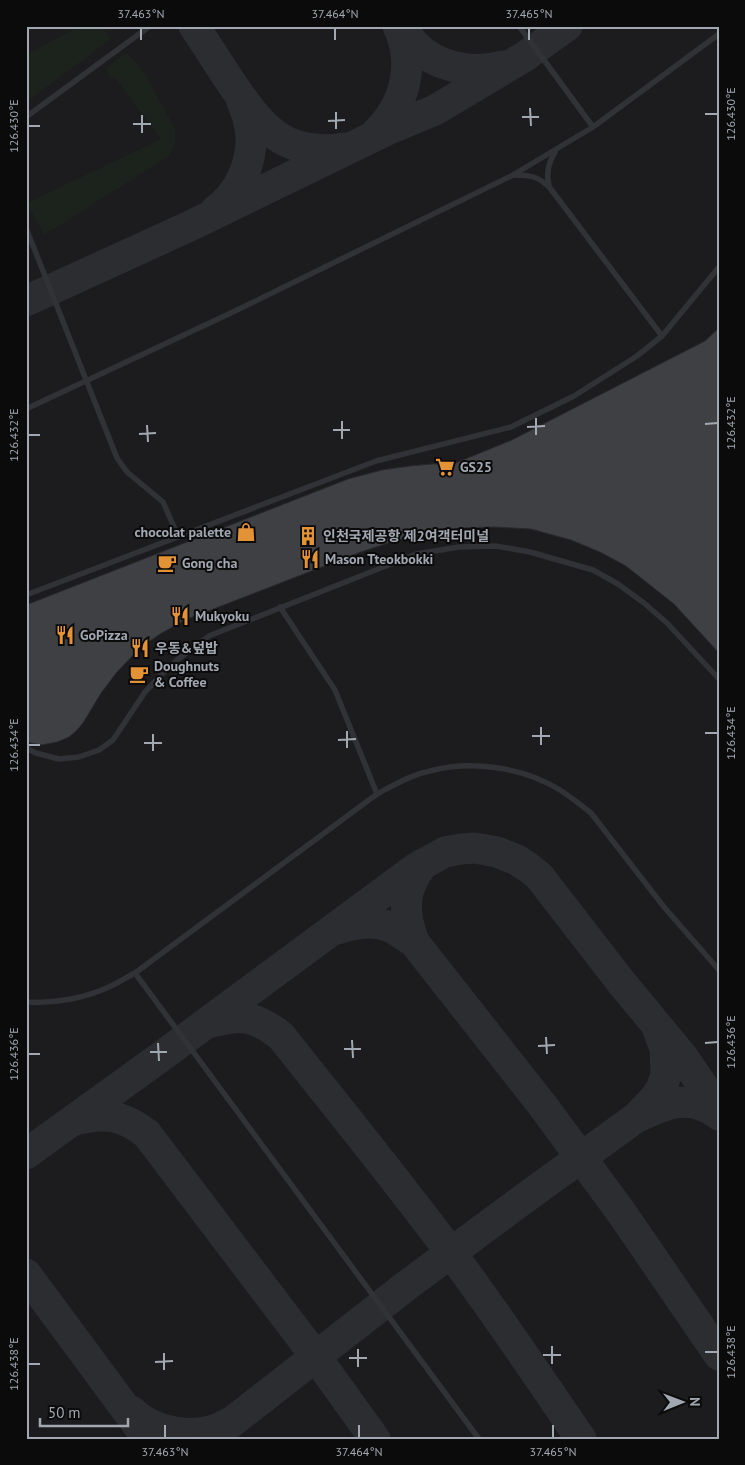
<svg xmlns="http://www.w3.org/2000/svg" width="745" height="1465" font-family="'PT Sans','Noto Sans KR',sans-serif">
<style>
.built{fill:#1c1c1e}
.green{fill:#1c231c}
.lines{fill:none;stroke-linecap:round;stroke-linejoin:round}
.taxiway{stroke:#2c2d30;stroke-width:31}
.building{fill:#3f4044;stroke:#2a2a2d}
.lane{stroke:#313235;stroke-width:5.5}
.ticks{fill:none;stroke:#a2a8b1;stroke-width:2}
.labels{text-anchor:middle;dominant-baseline:central;stroke-width:4;stroke-linejoin:round;paint-order:stroke}
.poi-label{font-size:14px;font-weight:bold;fill:#a2a8b1;stroke:#0b0b0c;text-anchor:start}
.neatline{fill:none;stroke:#a2a8b1;stroke-width:2}
.ticks-label{font-size:12px;text-anchor:middle;fill:#a2a8b1}
</style>
<rect width="100%" height="100%" fill="#101011"/>
<rect class="built" x="26" y="26" width="693" height="1413"/>
<g class="green">
<polygon points="80,26 101,26 111,39 26,102 26,55"/>
<path d="M 126,53 L 139,66 L 145,75 L 173,125 C 178,136 176,146 169,156 L 44,235 L 27,203 L 161,139 L 115,77 L 111,78 L 106,69 Z"/>
</g>
<g class="lines">
<g class="taxiway">
<path d="M 194,26 C 206,44 218,63 230,81 C 260,126 284,158 344,148"/>
<path d="M 400,26 C 405,32 410,39 415,45 C 437,68 473,74 503,66"/>
<path d="M 375,134 C 405,106 416,64 398,26"/>
<path d="M 216,210 C 239,194 252,163 251,136 C 250,124 247,113 242,102"/>
<polyline points="26,301 192,225 387,130 435,110 524,57 567,26"/>
<path d="M 334,930 C 351,924 372,919 390,927 C 398,931 406,937 414,942 L 543,1106 L 621,1212 L 719,1355"/>
<path d="M 414,942 C 403,912 402,890 423,864"/>
<path d="M 208,1023 C 240,1014 254,1015 281,1036 C 338,1108 396,1179 451,1253 C 496,1313 538,1376 581,1439"/>
<path d="M 638,1117 C 666,1103 691,1093 719,1115"/>
<path d="M 75,1120 C 105,1112 123,1115 147,1134 L 316,1357 L 375,1439"/>
<polyline points="26,1154 155,1061 416,868 445,852 461,849 475,848 497,852 517,860 529,868 539,876 621,982 683,1057 719,1110"/>
<polyline points="26,1274 148,1439"/>
<path d="M 131,1411 C 156,1435 199,1441 229,1423"/>
<polyline points="209,1439 237,1418 406,1286 529,1195 637,1117 655,1098 662,1087 666,1075 665,1049 658,1030"/>
</g>
</g>
<polygon class="building" points="719,328 719,653 674,604 626,566 600,552 571,540 531,529 494,527 462,528 432,532 394,541 358,553 185,620 160,634 140,648 117,672 101,693 83,723 76,731 69,737 57,742 41,745 26,742 26,605 348,479 382,470 410,466 432,464 453,464 512,440 705,341"/>
<g class="lines">
<g class="lane">
<polyline points="519,26 593,127"/>
<polyline points="26,117 150,26"/>
<path d="M 514,175 C 530,175 538,176 550,188 L 662,336"/>
<path d="M 549,186 C 546,173 548,163 555,152"/>
<polyline points="26,228 117,458 127,472 163,502 178,536"/>
<polyline points="26,409 233,312 513,175 593,127 719,34"/>
<polyline points="26,595 376,461 511,427 574,396 637,356 662,336 719,267"/>
<polyline points="280,607 335,690 377,794"/>
<polyline points="26,748 36,753 59,759 79,757 99,750 113,740 145,692 162,674 177,660 209,636 416,554 459,547 496,546 530,552 593,570 618,584 644,603 667,623 719,679"/>
<polyline points="135,973 479,1439"/>
<path d="M 26,1002 C 54,1004 86,998 111,986 C 120,982 127,977 135,973 L 377,794 C 394,785 411,775 430,771 C 472,760 523,767 560,790 C 571,797 581,805 591,813 L 664,907 L 719,970"/>
</g>
</g>
<path class="ticks" d="M 141,28 L 141,40M 335,28 L 335,40M 529,28 L 529,40M 530,108 L 531,126M 336,112 L 336,129M 705,114 L 718,114M 142,115 L 142,133M 522,117 L 539,117M 328,121 L 345,120M 133,124 L 151,124M 28,126 L 40,126M 536,418 L 536,435M 342,421 L 342,439M 705,424 L 718,423M 147,425 L 148,442M 527,427 L 545,426M 333,430 L 350,430M 139,434 L 156,433M 28,435 L 40,435M 541,727 L 541,745M 347,731 L 347,748M 705,733 L 718,733M 153,734 L 153,751M 532,736 L 550,736M 338,740 L 356,739M 144,743 L 162,743M 28,745 L 40,745M 546,1037 L 547,1054M 352,1040 L 353,1058M 158,1043 L 159,1061M 705,1043 L 718,1042M 538,1046 L 555,1045M 344,1049 L 361,1049M 150,1052 L 167,1052M 28,1054 L 40,1054M 552,1346 L 552,1364M 358,1349 L 358,1367M 705,1352 L 718,1352M 164,1353 L 164,1370M 543,1355 L 561,1355M 349,1358 L 367,1358M 155,1362 L 173,1361M 28,1364 L 40,1364M 165,1425 L 165,1438M 359,1425 L 359,1438M 553,1425 L 553,1438"/>
<defs>
<g id="supermarket-bare" transform="scale(1.5)"><path d="M-6-5.5h2.5l.6 2H6L4.5 2H-2.5L-4.4-4H-6ZM-1.5 3.2a1.3 1.3 0 1 0 .1 0ZM3 3.2a1.3 1.3 0 1 0 .1 0Z" fill="#e39235" stroke="#0b0b0c" stroke-width="2.5" paint-order="stroke"/></g>
<g id="shop-bare" transform="scale(1.5)"><path d="M-5-2.5h2.3a2.7 3.5 0 0 1 5.4 0H5L5.5 6h-11ZM-1.5-2.5h3a1.5 2.3 0 0 0-3 0Z" fill="#e39235" stroke="#0b0b0c" stroke-width="2.5" paint-order="stroke"/></g>
<g id="building-bare" transform="scale(1.5)"><path d="M-4-6H4V6H1V3H-1V6H-4ZM-2.5-4.3h1.7v1.8h-1.7ZM.8-4.3h1.7v1.8H.8ZM-2.5-1h1.7V.8h-1.7ZM.8-1h1.7V.8H.8Z" fill="#e39235" stroke="#0b0b0c" stroke-width="2.5" paint-order="stroke"/></g>
<g id="restaurant-bare" transform="scale(1.5)"><path d="M-5-6h1v4h1v-4h1v4h1v-4h1v5L-1.5 .5V6h-2V.5L-5-1ZM5-6V6H3V1.5H1.5Q1.5-4 5-6Z" fill="#e39235" stroke="#0b0b0c" stroke-width="2.5" paint-order="stroke"/></g>
<g id="cafe-bare" transform="scale(1.5)"><path d="M-5.5-4.5H6V0H3Q3 3.5 0 3.5H-2.5Q-5.5 3.5-5.5 0ZM3-3.2v2h1.7v-2ZM-6 4.5H4V6H-6Z" fill="#e39235" stroke="#0b0b0c" stroke-width="2.5" paint-order="stroke"/></g>
</defs>
<g fill-rule="evenodd">
<use href="#supermarket-bare" x="445" y="467"/>
<use href="#shop-bare" x="246" y="532"/>
<use href="#building-bare" x="308" y="536"/>
<use href="#restaurant-bare" x="310" y="559"/>
<use href="#cafe-bare" x="167" y="563"/>
<use href="#restaurant-bare" x="180" y="616"/>
<use href="#restaurant-bare" x="65" y="635"/>
<use href="#restaurant-bare" x="140" y="648"/>
<use href="#cafe-bare" x="139" y="674"/>
</g>
<g class="labels">
<g class="poi-label">
<text x="460" y="467">GS25</text>
<text x="231" y="532" text-anchor="end">chocolat palette</text>
<text x="323" y="536">인천국제공항 제2여객터미널</text>
<text x="325" y="559">Mason Tteokbokki</text>
<text x="182" y="563">Gong cha</text>
<text x="195" y="616">Mukyoku</text>
<text x="80" y="635">GoPizza</text>
<text x="155" y="648">우동&amp;덮밥</text>
<text x="154" y="666">Doughnuts<tspan x="154" dy="16">&amp; Coffee</tspan></text>
</g>
</g>
<rect width="745" height="1465" fill="none" stroke="#0b0b0c" stroke-width="55"/>
<g transform="translate(682 1402) rotate(89)" stroke="#0b0b0c" stroke-width="4" paint-order="stroke">
<path d="M0-4L9 19L0 12L-9 19Z" fill="#a2a8b1"/>
<text y="-8" font-size="14" font-weight="bold" text-anchor="middle" fill="#a2a8b1">N</text>
</g>
<path d="M40 1418v8h88v-8" fill="none" stroke="#a2a8b1" stroke-width="2.5"/>
<text x="48" y="1418" font-size="15" fill="#a2a8b1" stroke="#0b0b0c" stroke-width="4" paint-order="stroke">50 m</text>
<rect x="28" y="28" width="690" height="1410" class="neatline"/>
<g class="ticks-label">
<text x="141" y="18">37.463°N</text>
<text x="335" y="18">37.464°N</text>
<text x="529" y="18">37.465°N</text>
<text transform="translate(731 114) rotate(-90)" y="4">126.430°E</text>
<text transform="translate(14 126) rotate(-90)" y="4">126.430°E</text>
<text transform="translate(731 423) rotate(-90)" y="4">126.432°E</text>
<text transform="translate(14 435) rotate(-90)" y="4">126.432°E</text>
<text transform="translate(731 733) rotate(-90)" y="4">126.434°E</text>
<text transform="translate(14 745) rotate(-90)" y="4">126.434°E</text>
<text transform="translate(731 1042) rotate(-90)" y="4">126.436°E</text>
<text transform="translate(14 1054) rotate(-90)" y="4">126.436°E</text>
<text transform="translate(731 1352) rotate(-90)" y="4">126.438°E</text>
<text transform="translate(14 1364) rotate(-90)" y="4">126.438°E</text>
<text x="165" y="1456">37.463°N</text>
<text x="359" y="1456">37.464°N</text>
<text x="553" y="1456">37.465°N</text>
</g>
</svg>
